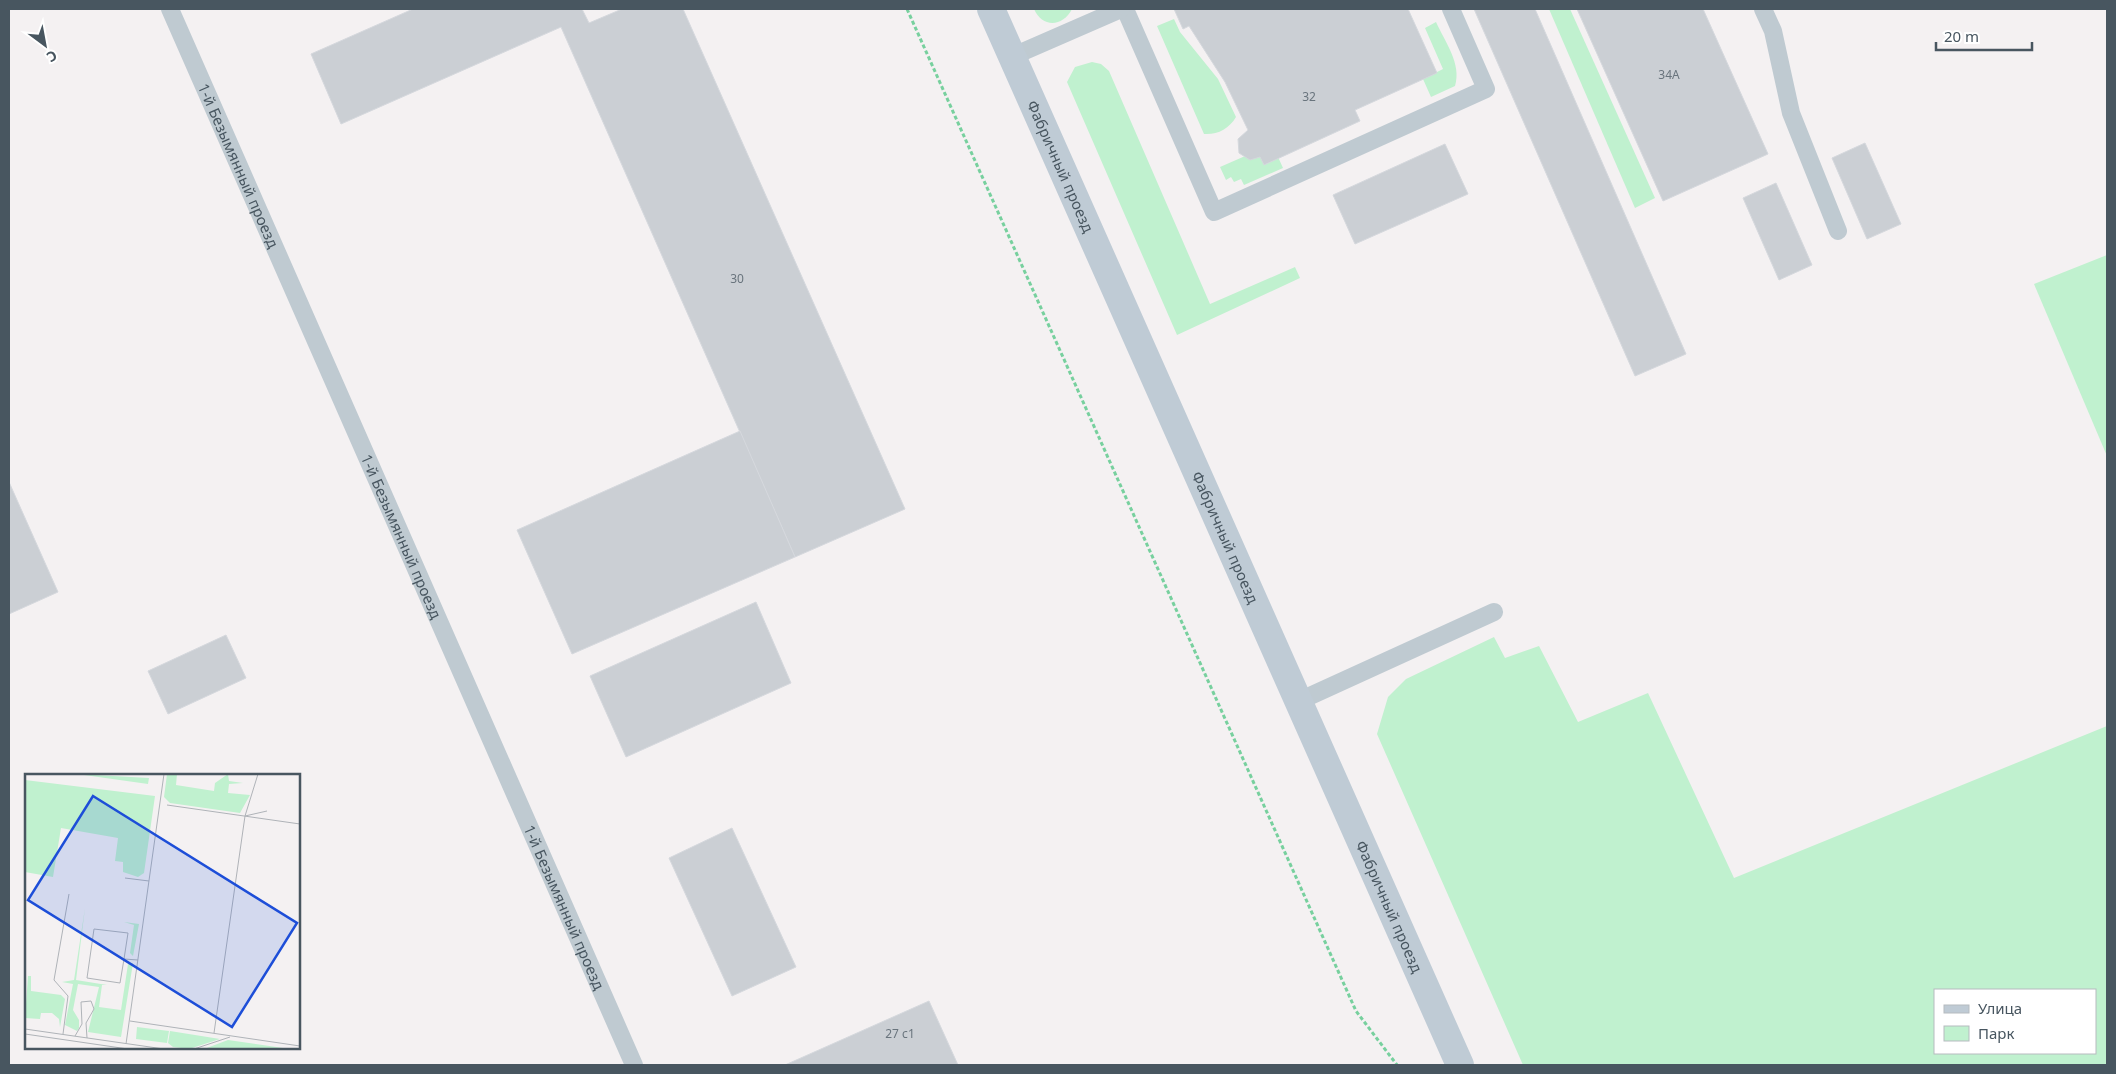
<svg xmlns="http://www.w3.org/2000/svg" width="2116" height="1074" font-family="'Noto Sans',sans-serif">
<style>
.green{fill:#c0f1cf;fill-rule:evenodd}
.building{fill:#cbcfd4;stroke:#d5d8dd}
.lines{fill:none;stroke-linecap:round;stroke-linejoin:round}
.path{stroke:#77d09e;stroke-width:3;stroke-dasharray:4 2.5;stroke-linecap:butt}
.lane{stroke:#bfcad1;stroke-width:18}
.secondary{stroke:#bfcbd5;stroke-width:28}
.labels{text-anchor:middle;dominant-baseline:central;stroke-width:4;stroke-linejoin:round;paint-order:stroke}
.number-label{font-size:12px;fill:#69747d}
.street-label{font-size:15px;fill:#485660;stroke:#fff}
.inset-road{fill:none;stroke:#afb3b8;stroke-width:1}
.view{fill:#1d4ed8;fill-opacity:0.15;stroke:#1d4ed8;stroke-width:2.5}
.inset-edge{fill:none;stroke:#485660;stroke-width:2.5}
</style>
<rect width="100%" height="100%" fill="#f4f1f2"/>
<g class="green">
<path d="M 1034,9 L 1072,9 C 1063,27 1042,28 1034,9 Z"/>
<polygon points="1549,9 1570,9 1655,198 1635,208"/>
<path d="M 1174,19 L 1180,32 L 1218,79 L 1236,117 C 1229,129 1217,135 1204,134 L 1157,26 Z"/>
<path d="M 1436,22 C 1445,42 1462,64 1455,86 L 1431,97 L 1423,79 L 1443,69 L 1425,28 Z"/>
<polygon points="1092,62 1101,64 1109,71 1210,304 1295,267 1300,278 1177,335 1067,82 1075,67"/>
<polygon points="1274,148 1283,168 1244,185 1241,179 1234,182 1231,177 1226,180 1220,167 1252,153"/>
<polygon points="2107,255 2107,456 2034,284"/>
<path d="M 1494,637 L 1505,658 L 1539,646 L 1578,722 L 1648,693 L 1734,878 L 2107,726 L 2107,1065 L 1523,1065 L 1377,734 L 1388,697 L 1406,679 ZM 2095,990 L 2095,1053 L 1935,1053 L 1935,990 Z"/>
</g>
<g class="building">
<polygon points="413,9 582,9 589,23 622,9 683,9 905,509 795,557 561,27 341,124 311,54"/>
<polygon points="1174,9 1408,9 1437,73 1355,110 1360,121 1264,165 1260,157 1250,160 1239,153 1238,139 1248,130 1225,82 1189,26 1183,29"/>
<polygon points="1474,9 1535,9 1686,354 1635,376"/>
<polygon points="1577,9 1703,9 1768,154 1663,201"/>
<polygon points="1865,143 1901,224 1867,239 1832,158"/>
<polygon points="1445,144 1468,194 1355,244 1333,195"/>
<polygon points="1776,183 1812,265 1779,280 1743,198"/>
<polygon points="740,431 795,557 572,654 517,530"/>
<polygon points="9,482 58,592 9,614"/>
<polygon points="756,602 791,683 626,757 590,676"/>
<polygon points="226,635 246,678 168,714 148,671"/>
<polygon points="732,828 796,967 732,996 669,858"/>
<polygon points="929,1001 958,1065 785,1065"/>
</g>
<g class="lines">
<polyline class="path" points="907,9 1356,1011 1397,1065"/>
<g class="lane">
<path id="s1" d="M 170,9 L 634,1065"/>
<polyline points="1125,9 1214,212 1486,89 1451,9"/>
<polyline points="1763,9 1773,31 1791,113 1838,231"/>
<polyline points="1013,56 1121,9"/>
<polyline points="1299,701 1494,612"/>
</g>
<path class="secondary" id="s2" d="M 991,9 L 1460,1065"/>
</g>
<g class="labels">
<g class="number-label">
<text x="1669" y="74">34А</text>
<text x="1309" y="96">32</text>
<text x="737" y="278">30</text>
<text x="900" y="1033">27 с1</text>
</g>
<g class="street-label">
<text stroke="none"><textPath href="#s1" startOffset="171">1-й Безымянный проезд</textPath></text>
<text stroke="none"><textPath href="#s2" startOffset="172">Фабричный проезд</textPath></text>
<text stroke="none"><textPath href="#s1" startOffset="576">1-й Безымянный проезд</textPath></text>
<text stroke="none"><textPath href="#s2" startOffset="578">Фабричный проезд</textPath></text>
<text stroke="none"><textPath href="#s2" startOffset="982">Фабричный проезд</textPath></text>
<text stroke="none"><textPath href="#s1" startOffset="981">1-й Безымянный проезд</textPath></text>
</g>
</g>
<g transform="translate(25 774)">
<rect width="275" height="275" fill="#f4f1f2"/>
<path d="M 52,0 L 124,4 L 123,10 ZM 142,0 L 152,0 L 151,11 L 189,17 L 190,9 L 203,0 L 204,7 L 218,9 L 204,10 L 203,19 L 225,21 L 215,39 L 145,29 L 139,23 ZM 0,6 L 130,22 L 119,99 L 113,103 L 98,98 L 98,88 L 90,87 L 93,64 L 36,54 L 28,103 L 0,98 ZM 60,134 L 51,206 L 82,211 L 77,211 L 74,233 L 96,236 L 103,190 L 108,189 L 96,263 L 63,258 L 74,213 L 53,210 L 48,236 L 54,246 L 54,254 L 52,257 L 40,251 L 48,210 L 37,208 L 49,206 ZM 99,148 L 114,150 L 108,182 L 105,179 L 109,151 ZM 3,202 L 6,202 L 6,217 L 36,221 L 40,225 L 35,253 L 34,245 L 27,239 L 16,239 L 15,245 L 0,244 ZM 112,253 L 144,257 L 142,269 L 111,265 ZM 145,257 L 195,265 L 164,275 L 148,273 L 143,269 ZM 203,266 L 265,275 L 179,275 Z" fill="#c0f1cf"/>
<path class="inset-road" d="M 233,0 L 220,42 L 242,37M 142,31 L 275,50M 100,104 L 124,107M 99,185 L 95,209 L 62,204 L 69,155 L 103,159 L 99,185 L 113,186M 105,247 L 275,272M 0,255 L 139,275M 189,259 L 220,42M 0,260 L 103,275M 38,260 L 43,222 L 29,206 L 44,120M 50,262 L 57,250 L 56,228 L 66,227 L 69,235 L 61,249 L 62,264M 101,270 L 139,0M 169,275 L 205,263"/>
<path class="view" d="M 68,22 L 272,149 L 207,253 L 3,126 Z"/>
<rect width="275" height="275" class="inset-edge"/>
</g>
<rect width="2116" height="1074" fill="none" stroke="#485660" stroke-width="20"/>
<rect x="1934" y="989" width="162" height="65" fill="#ffffff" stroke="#b6bbbf"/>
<rect x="1944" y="1005" width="25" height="8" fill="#bfcbd5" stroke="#b6bbbf"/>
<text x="1978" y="1014" font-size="15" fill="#485660">Улица</text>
<rect x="1944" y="1026" width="25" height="15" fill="#c0f1cf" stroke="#b6bbbf"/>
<text x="1978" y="1039" font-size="15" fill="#485660">Парк</text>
<g transform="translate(45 45) rotate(148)" stroke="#ffffff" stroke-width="4" paint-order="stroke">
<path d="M0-4L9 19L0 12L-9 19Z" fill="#485660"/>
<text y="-8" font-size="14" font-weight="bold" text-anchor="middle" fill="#485660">С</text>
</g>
<path d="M1936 42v8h96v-8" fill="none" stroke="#485660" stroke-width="2.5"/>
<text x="1944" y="42" font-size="15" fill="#485660" stroke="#ffffff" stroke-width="4" paint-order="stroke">20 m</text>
</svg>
